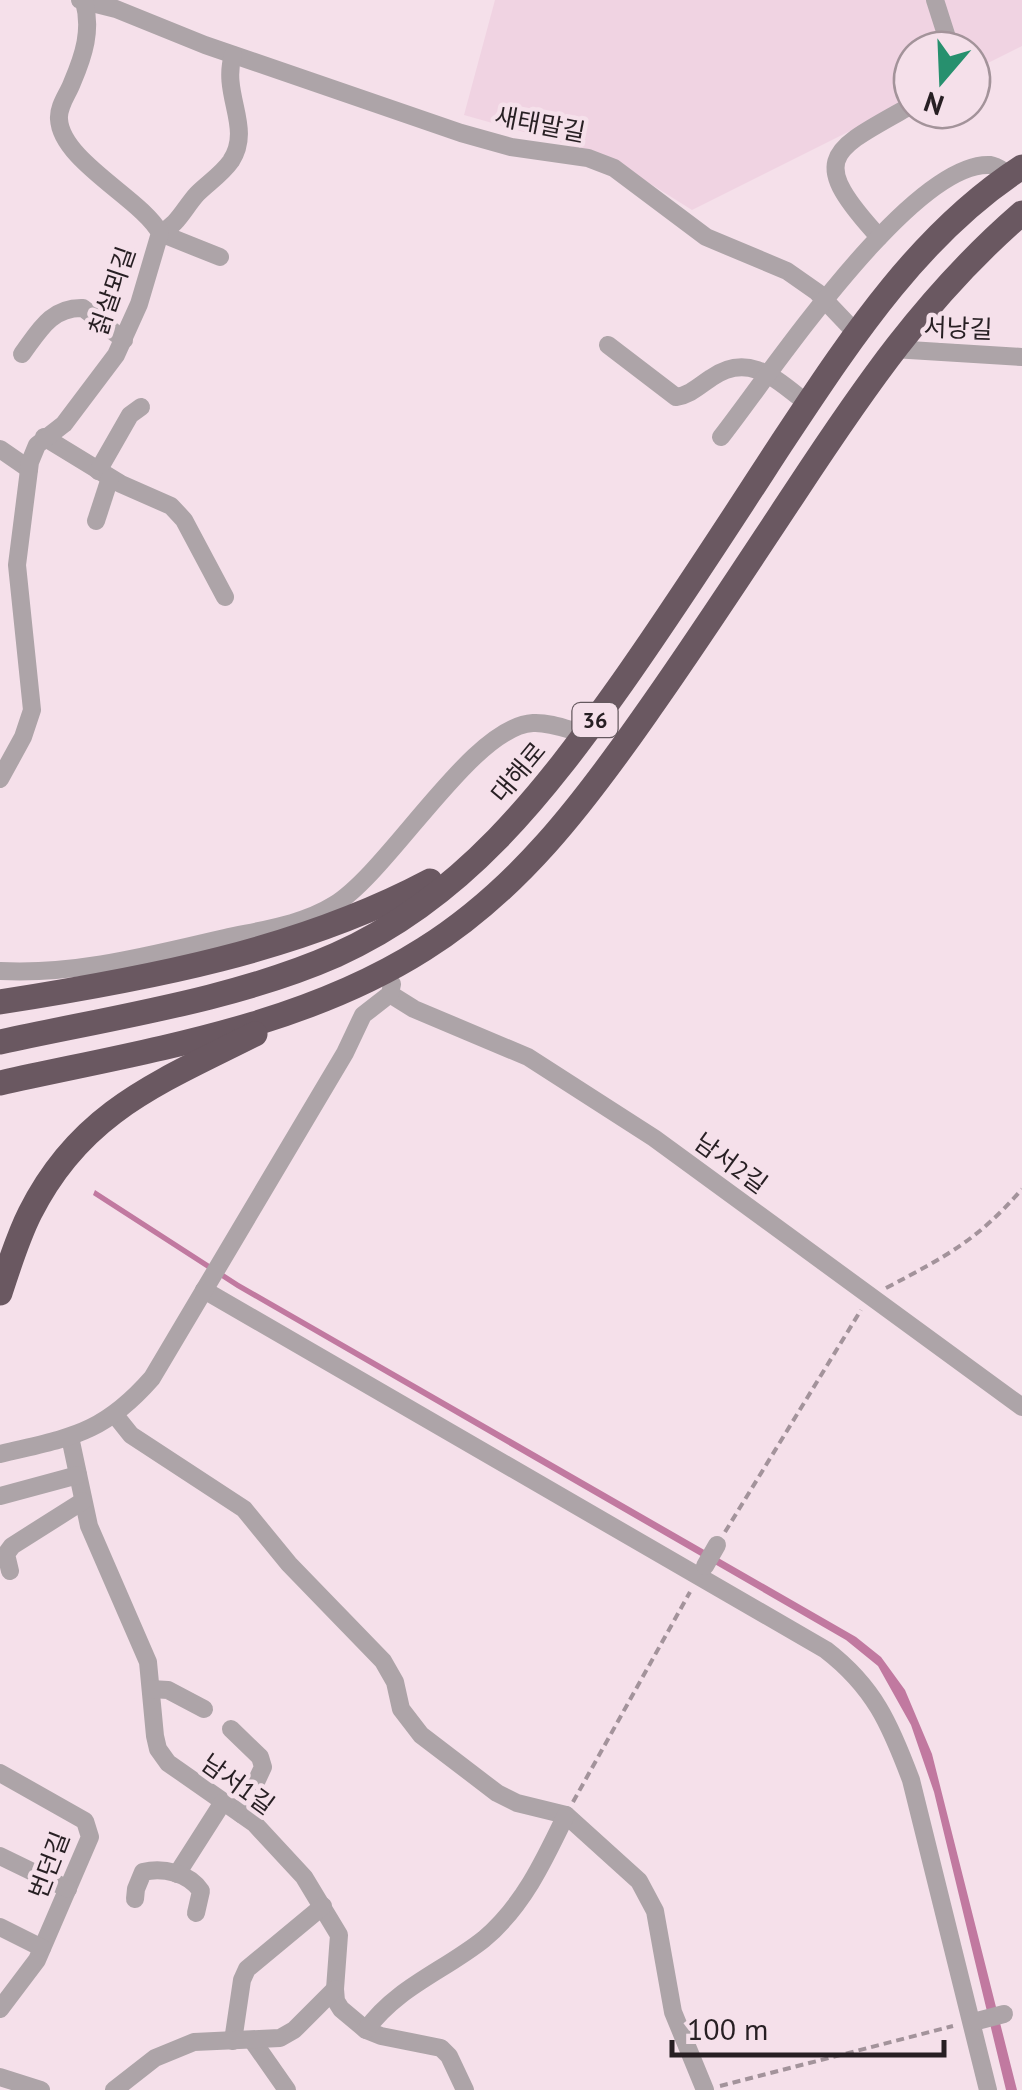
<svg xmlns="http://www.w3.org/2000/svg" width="1022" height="2090" font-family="'PT Sans','Noto Sans KR',sans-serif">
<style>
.built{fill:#f0d3e2}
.water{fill:#c179a0}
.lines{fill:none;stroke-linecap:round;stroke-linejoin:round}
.path{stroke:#a3939b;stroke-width:4;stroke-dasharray:8 5;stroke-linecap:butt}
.minor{stroke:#ada4a8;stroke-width:18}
.highway{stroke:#6a5861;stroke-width:25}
.labels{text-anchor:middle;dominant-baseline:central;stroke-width:9;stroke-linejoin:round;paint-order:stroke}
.shield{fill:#f5e0ea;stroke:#65595f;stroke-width:2.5}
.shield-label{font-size:22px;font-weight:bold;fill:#271f23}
.street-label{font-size:25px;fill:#271f23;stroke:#f5e0ea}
</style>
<rect width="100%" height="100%" fill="#f5e0ea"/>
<polygon class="built" points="495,0 1022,0 1022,46 972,71 972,50 912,50 912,100 692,210 630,171 567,144 464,115"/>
<polygon class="water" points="95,1190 239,1283 856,1637 881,1657 905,1690 932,1754 1017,2090 1006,2090 934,1792 911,1725 878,1666 846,1640 237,1288 93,1195"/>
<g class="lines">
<g class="path">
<path d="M 886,1288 C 945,1257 978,1240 1022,1189"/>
<polyline points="725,1532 861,1310"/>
<polyline points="573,1802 690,1592"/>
<polyline points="720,2086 953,2026"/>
</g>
<g class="minor">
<polyline points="80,0 116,9 205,45 461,133 511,147 588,158 614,168 706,237 787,271 817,292 856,333"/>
<polyline points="935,0 951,50"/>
<path d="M 879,237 C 806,157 830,151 912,105"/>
<path d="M 220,257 L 160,233 C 177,226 185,207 197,194 C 208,183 222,174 231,161 C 253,127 221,95 233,55"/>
<path d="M 608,345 L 676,397 C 690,395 699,386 711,378 C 749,351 777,380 808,404"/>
<polyline points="893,349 1022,357"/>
<path d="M 22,354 C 39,331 51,307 83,308 L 124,340"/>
<polyline points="44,437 121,484 171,506 184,520 225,597"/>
<path d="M 721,437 C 769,376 911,161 990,165 C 997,166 1003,171 1010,175"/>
<polyline points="0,449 29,469"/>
<polyline points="98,471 130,415 141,407"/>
<polyline points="96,521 110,478"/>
<path d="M 0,779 L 23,737 L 32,710 L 17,565 L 30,462 L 37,445 L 64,424 L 116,355 L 139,304 L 160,233 C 142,199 61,161 59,119 C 58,106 68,94 72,83 C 84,55 92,30 84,1"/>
<path d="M 0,971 C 77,975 151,955 225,938 C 261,930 302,925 334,905 C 390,871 472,726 533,723 C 550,722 569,730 585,734"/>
<polyline points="390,994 414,1009 528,1057 654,1138 1022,1407"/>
<path d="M 204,1290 L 826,1650 C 874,1687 890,1724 911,1780 L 988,2090"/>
<polyline points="115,1415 131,1435 244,1509 289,1564 383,1661 395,1682 401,1709 421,1735 497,1793 517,1803 566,1815 639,1881 655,1911 673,2012 705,2090"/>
<polyline points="70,1437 89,1526 148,1662 155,1736 158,1749 168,1763 254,1823 304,1877 339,1935 335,1989 336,2001 341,2009 366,2030 381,2036 441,2048 449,2056 465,2090"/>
<path d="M 0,1454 C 70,1437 102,1435 152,1378 L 345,1053 L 363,1015 L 390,994 L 392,984"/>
<polyline points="0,1496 78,1475"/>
<polyline points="705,1566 717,1545"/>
<polyline points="10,1571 6,1554 12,1546 83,1501"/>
<polyline points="151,1689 168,1690 204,1709"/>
<polyline points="231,1729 260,1757 263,1767 241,1814"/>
<polyline points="0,1773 85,1821 90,1837 37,1960 0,2009"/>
<polyline points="0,1856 68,1889"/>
<polyline points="177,1874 223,1802"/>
<path d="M 135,1899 L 136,1889 L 143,1872 C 163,1867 189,1873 201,1891 L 196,1913"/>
<polyline points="0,1927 42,1948"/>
<polyline points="977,2021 1004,2014"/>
<path d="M 366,2030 C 397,1987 444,1971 484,1939 C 523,1906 544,1861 566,1815"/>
<polyline points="252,2040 287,2090"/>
<polyline points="233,2041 242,1980 247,1969 323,1906"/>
<polyline points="0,2077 41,2090"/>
<polyline points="114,2090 155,2058 194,2042 280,2038 294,2030 335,1989"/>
</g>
<g class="highway">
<path d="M 0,1002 C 146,979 298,951 430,881"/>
<path d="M 0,1042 C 109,1018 234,1000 336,955 C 463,898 544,793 622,683 C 677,605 729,524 781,444 C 848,343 918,234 1022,167"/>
<path d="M 0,1083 C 143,1051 298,1029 424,949 C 518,890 583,804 646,714 C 697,642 745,568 794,494 C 863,389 926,296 1022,213"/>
<path d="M 0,1293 C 9,1266 17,1239 30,1213 C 81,1111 160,1082 255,1034"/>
</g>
</g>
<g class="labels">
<rect class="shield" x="572.5" y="703" width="45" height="34" rx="8"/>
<g class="shield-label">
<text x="595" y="720">36</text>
</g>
<g class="street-label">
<text transform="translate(540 124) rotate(11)">새태말길</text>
<text transform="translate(112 291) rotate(-71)">칡살뫼길</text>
<text transform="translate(958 328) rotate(2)">서낭길</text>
<text transform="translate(518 772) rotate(-50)">대해로</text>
<text transform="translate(731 1163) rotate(36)">남서2길</text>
<text transform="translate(238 1784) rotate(36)">남서1길</text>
<text transform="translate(49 1865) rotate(-69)">번던길</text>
</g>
</g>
<g transform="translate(942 80) rotate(199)"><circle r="48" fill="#f5e0ea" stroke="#a3939a" stroke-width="2.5"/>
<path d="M0-8L18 38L0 25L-18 38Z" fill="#27906e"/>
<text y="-15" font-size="28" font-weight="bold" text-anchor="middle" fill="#271f23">N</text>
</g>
<path d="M672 2040v15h272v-15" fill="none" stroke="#271f23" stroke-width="5"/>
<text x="687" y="2040" font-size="30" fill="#271f23" stroke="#f5e0ea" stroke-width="8" paint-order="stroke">100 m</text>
</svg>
